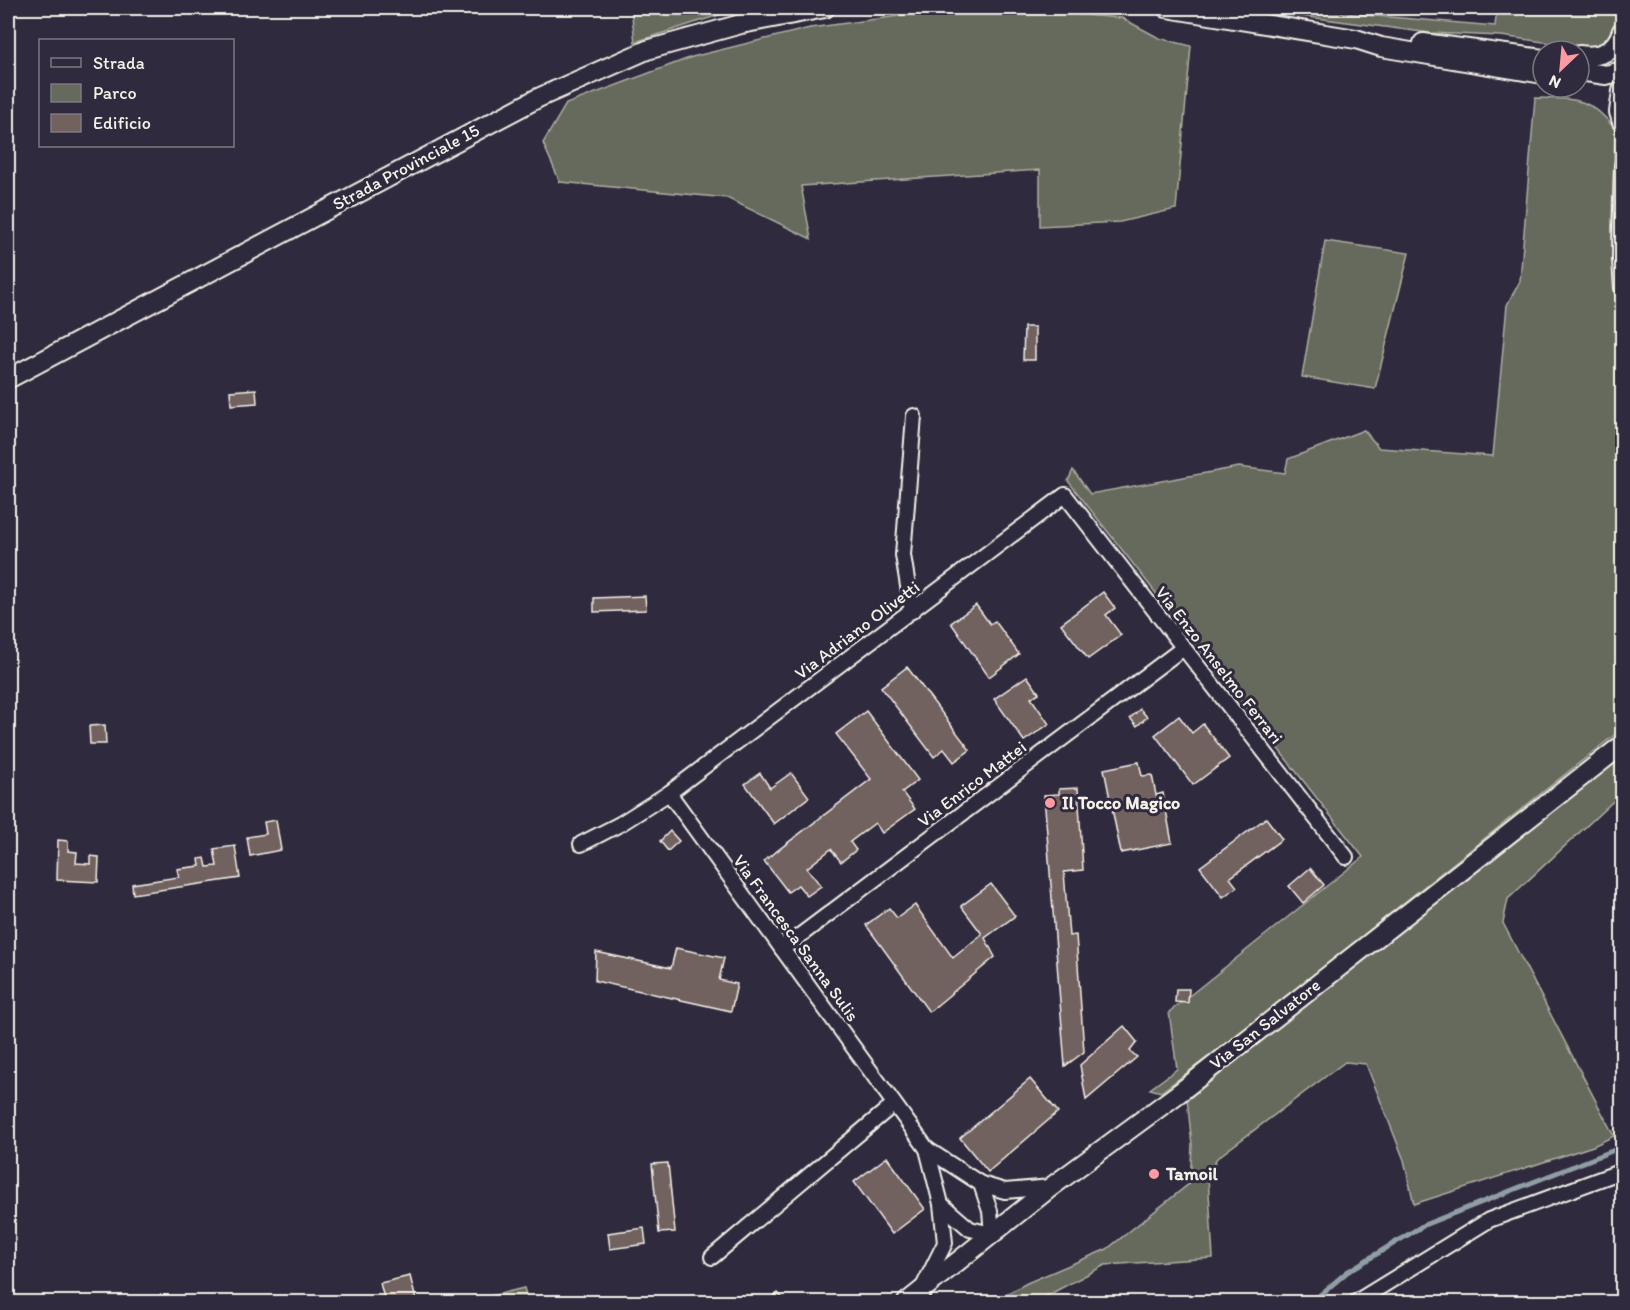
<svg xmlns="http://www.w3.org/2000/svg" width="1630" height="1310" font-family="Itim,sans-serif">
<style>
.green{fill:#666a5c;stroke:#adaea2;stroke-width:1.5}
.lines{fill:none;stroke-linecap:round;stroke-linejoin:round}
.stream{stroke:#919ea6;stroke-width:5}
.building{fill:#72625f;stroke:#f4f1e8;stroke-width:1.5}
.street-casing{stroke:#f4f1e8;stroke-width:18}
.secondary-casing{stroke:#f4f1e8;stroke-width:22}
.street{stroke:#2f2a3d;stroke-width:14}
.secondary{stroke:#2f2a3d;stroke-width:18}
.poi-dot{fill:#ff9aa2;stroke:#2f2a3d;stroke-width:2}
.labels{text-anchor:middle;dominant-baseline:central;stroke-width:6;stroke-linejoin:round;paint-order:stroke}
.street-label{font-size:18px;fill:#f4f1e8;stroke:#2f2a3d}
.poi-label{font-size:18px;font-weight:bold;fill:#f4f1e8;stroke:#2f2a3d;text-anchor:start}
</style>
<rect width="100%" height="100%" fill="#2f2a3d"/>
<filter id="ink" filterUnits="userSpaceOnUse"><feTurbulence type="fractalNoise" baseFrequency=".0167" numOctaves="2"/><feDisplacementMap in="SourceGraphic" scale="12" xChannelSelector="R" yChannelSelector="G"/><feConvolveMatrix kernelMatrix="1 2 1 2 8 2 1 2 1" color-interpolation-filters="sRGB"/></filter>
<g filter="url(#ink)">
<g class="green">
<polygon points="631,8 753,8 725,13 635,42"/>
<polygon points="1241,8 1342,8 1342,13 1495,26 1497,8 1620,8 1619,22 1601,50 1501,36 1430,33"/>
<polygon points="1022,10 1122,18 1159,38 1191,46 1176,209 1120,222 1040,226 1040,170 801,186 811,239 727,198 560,182 543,143 566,104 692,57 810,28 906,15"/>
<path d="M 1535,98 C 1573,99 1590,96 1615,129 C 1614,197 1605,264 1622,331 L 1622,729 L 1234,1038 L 1161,1092 L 1150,1089 L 1177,1069 L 1169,1012 L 1363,857 L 1068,481 L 1073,470 L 1090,494 L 1239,467 L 1285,473 L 1288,459 L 1364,430 L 1379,448 L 1493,456 L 1507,305 L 1520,281 Z"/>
<polygon points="1325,241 1409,253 1375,389 1302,377"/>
<polygon points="1622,756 1622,793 1508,899 1503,923 1614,1136 1593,1146 1414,1204 1404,1160 1366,1064 1345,1062 1217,1158 1208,1176 1213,1258 1105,1265 1035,1302 992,1302 1027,1283 1107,1249 1190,1183 1192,1145 1187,1098"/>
<polygon points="524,1288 528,1302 465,1302"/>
</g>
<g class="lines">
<polyline class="stream" points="1312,1302 1347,1272 1424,1225 1622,1147"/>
</g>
<g class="building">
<polygon points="1024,327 1035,327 1035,360 1023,360"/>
<polygon points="256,389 257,403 231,405 230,391"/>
<polygon points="1103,592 1115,608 1106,615 1121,635 1088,659 1061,624"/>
<polygon points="645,596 646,610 594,612 594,598"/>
<polygon points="976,605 990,624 995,621 1019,654 989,677 951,623"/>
<polygon points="907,667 970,750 954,762 944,749 934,757 881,687"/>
<polygon points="1027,676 1039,693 1031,698 1049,724 1024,741 994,699"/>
<polygon points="1140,709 1147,717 1137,726 1130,718"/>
<polygon points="866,711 918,780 902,792 915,809 882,833 875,823 850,842 856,850 841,862 831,849 807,868 821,886 807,896 798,885 788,892 764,861 871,779 836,734"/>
<polygon points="1179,716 1192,733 1203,724 1229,758 1193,785 1155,735"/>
<polygon points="105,725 106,744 90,744 89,726"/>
<polygon points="1139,762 1142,776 1152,775 1156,795 1163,793 1172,843 1121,853 1104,769"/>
<polygon points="760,773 770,788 791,773 809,797 774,824 745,784"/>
<polygon points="1078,788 1083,870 1064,872 1069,936 1076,935 1084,1052 1065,1066 1044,795 1059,794 1059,789"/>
<polygon points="1266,818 1282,839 1230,878 1237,887 1223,897 1200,867"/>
<polygon points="276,820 281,850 250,856 247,837 266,834 264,822"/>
<polygon points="670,831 679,841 668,851 660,841"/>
<polygon points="58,840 68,841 68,851 77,852 76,863 90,864 90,856 99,857 98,882 57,880"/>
<polygon points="235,846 240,878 133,894 132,884 179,877 177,869 200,866 199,859 205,858 207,867 217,866 214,849"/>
<polygon points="1310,868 1324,885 1303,903 1289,886"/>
<polygon points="991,884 1015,916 985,938 995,957 929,1012 866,925 889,908 897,918 915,905 953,958 982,934 961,906"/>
<polygon points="676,948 724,958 719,980 737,984 731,1011 595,981 596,952 671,968"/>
<polygon points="1176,989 1189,989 1188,1003 1175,1002"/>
<polygon points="1124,1026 1137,1042 1130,1051 1137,1057 1086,1100 1080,1065"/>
<polygon points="1030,1079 1058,1112 988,1172 960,1138"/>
<polygon points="887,1157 925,1209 892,1234 854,1182"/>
<polygon points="668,1163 675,1232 659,1233 652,1164"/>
<polygon points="644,1228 646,1244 610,1249 608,1233"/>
<polygon points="410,1276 416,1300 385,1302 380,1283"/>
<polygon points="778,1293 786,1302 767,1302"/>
</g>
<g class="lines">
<g class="street-casing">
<g id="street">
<polyline points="1622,165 1620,260 1622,288"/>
<polyline points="912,611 903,555 914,416"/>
<polyline points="669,793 927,1149 981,1184 1005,1191 1051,1187"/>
<polyline points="581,844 620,824 669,793 1065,495 1346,857"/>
<polyline points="782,949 1183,648"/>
<polyline points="941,1204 970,1229 992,1234 990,1211 981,1184"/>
<polyline points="712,1257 894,1104"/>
<polyline points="923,1287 945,1243 941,1204 927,1149"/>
<polyline points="1356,1302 1489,1220 1622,1171"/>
</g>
</g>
<g class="secondary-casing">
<g id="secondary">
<polyline points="1167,8 1356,39 1381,47 1543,74"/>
<polyline points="1423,43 1543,59"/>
<path d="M 1579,55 C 1599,58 1615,52 1622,31"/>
<polyline points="1579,71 1606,75 1622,71"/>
<polyline points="1622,91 1619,112 1622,122"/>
<polyline points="8,379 538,98 647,50 741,24 825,8"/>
<polyline points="907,1302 1051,1187 1179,1093 1622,745"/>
</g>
</g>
<use href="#street" class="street"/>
<use href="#secondary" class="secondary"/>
</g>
</g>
<g class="poi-dot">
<circle cx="1050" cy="803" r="6"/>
<circle cx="1154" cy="1174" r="6"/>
</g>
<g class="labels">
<g class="street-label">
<text transform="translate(406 167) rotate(-28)">Strada Provinciale 15</text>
<text transform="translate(857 630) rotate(-37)">Via Adriano Olivetti</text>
<text transform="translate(1219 665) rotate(52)">Via Enzo Anselmo Ferrari</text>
<text transform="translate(972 784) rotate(-37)">Via Enrico Mattei</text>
<text transform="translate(796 938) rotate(54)">Via Francesca Sanna Sulis</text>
<text transform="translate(1265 1024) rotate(-38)">Via San Salvatore</text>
</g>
<g class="poi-label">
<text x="1062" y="803">Il Tocco Magico</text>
<text x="1166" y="1174">Tamoil</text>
</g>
</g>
<rect width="1630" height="1310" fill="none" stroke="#2f2a3d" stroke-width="30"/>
<rect x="15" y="15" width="1600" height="1280" fill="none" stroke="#f4f1e8" stroke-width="2" filter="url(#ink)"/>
<rect x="39" y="39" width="195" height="108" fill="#2f2a3d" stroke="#7e7a81" stroke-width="1.5"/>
<rect x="51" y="58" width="30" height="9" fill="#2f2a3d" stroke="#7e7a81" stroke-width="1.5"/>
<text x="93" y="69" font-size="18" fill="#f4f1e8">Strada</text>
<rect x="51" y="84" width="30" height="18" fill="#666a5c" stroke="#7e7a81" stroke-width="1.5"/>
<text x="93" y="99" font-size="18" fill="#f4f1e8">Parco</text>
<rect x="51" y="114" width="30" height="18" fill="#72625f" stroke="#7e7a81" stroke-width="1.5"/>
<text x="93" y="129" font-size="18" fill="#f4f1e8">Edificio</text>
<g transform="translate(1561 69) rotate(206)"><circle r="28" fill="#2f2a3d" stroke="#7e7a81" stroke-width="1.5"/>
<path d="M0-4.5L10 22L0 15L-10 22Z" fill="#ff9aa2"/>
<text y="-9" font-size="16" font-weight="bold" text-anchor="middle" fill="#f4f1e8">N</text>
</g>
</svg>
